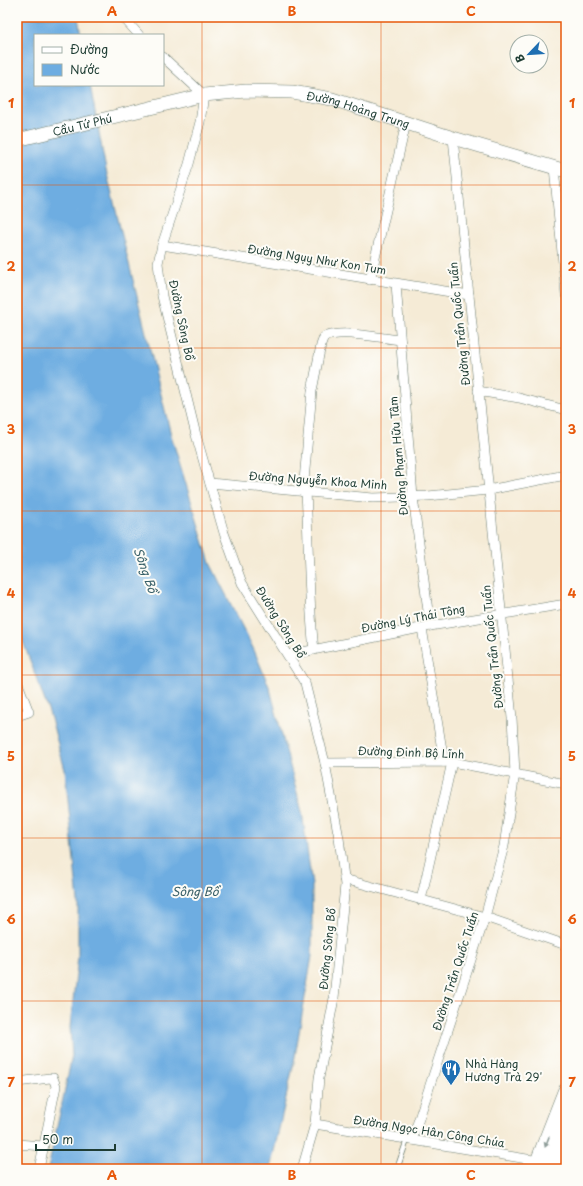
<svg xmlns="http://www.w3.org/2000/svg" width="583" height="1186" font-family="'Playpen Sans',sans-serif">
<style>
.water{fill:#6eade1;stroke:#46758a}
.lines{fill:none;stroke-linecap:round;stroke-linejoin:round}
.lane-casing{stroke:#6a7a6d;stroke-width:6}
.street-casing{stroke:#6a7a6d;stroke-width:10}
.secondary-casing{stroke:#6a7a6d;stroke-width:14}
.highway-casing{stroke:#6a7a6d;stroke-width:18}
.lane{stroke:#fff;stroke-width:4.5}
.street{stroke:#fff;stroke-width:9}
.secondary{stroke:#fff;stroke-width:13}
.highway{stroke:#fff;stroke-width:17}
.oneway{fill:#8f9e9a}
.grid{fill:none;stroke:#e8590c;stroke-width:1;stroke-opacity:0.55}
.labels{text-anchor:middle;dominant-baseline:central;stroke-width:4;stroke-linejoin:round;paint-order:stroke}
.street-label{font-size:11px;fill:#1f3d34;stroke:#fdfcf7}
.poi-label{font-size:11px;fill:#1f3d34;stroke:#fdfcf7;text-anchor:start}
.water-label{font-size:12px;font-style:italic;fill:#375f68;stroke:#fdfcf7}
.neatline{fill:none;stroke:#e8590c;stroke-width:1.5}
.grid-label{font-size:13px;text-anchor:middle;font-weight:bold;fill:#e8590c}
</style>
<rect width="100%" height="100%" fill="#fdfcf7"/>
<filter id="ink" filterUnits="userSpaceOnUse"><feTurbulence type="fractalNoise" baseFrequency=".025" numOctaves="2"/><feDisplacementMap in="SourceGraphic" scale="8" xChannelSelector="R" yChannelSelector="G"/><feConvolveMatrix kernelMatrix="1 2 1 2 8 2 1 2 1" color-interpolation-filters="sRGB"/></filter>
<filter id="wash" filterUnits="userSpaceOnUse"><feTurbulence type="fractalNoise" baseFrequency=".012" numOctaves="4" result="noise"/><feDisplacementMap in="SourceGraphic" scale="16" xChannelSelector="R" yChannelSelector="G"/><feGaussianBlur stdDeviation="0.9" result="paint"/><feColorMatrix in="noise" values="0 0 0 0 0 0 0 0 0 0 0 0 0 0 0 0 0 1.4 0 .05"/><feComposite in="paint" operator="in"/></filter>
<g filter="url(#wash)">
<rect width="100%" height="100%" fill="#f5ebd6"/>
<polygon class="water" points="17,17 78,17 81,35 35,35 35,85 90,85 106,170 171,435 210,563 254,650 270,689 302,812 312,885 312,956 294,1062 270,1169 48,1169 72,1056 70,1027 78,957 78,902 65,770 50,715 17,625"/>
</g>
<g filter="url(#ink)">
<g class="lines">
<g class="lane-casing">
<polyline id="lane" points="397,1169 407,1140"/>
</g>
<g class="street-casing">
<g id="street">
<polyline points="123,17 139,35"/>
<polyline points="163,57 204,95 200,122 189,164 162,245 158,263 162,296 196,435 224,533 242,583 305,683 325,763 339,838 345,885 334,998 319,1078 315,1124 302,1169"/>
<polyline points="554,167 566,295"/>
<polyline points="162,245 469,295"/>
<polyline points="370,280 406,123"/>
<polyline points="396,284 413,497 430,626"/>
<polyline points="478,391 519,398 566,410"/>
<polyline points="210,483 373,498 428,496 488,490 566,475"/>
<path d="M 303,492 L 312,391 L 321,345 L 324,337 C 343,329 379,338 400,340"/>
<path d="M 306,492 C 309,545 308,597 314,650"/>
<polyline points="422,628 444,762"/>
<polyline points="288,655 430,626 566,604"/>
<polyline points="17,681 29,712 17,716"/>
<polyline points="325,763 452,762 566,784"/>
<polyline points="344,879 485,917 566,945"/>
<polyline points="421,900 452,762"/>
<polyline points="17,1082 50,1078 53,1078 56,1086 39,1169"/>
<polyline points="315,1124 539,1161"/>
<polyline points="412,1140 485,917 504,846 515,773 512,718 453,138"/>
<polyline points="17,1144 43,1146"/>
</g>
</g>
<g class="secondary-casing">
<g id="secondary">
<path id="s1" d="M 17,140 L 204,95 L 246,91 L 292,92 L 332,99 L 453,138 L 566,171"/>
</g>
</g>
<g class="highway-casing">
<g id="highway">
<polyline points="536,1169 566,1092"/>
<polyline points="550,1169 566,1129"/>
</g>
</g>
<use href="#lane" class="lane"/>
<use href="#street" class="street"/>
<use href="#secondary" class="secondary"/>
<use href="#highway" class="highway"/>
</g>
<defs><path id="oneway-solid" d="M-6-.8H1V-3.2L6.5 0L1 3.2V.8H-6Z"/></defs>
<use class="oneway" href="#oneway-solid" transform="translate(547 1142) rotate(111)"/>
</g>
<path class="grid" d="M 202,17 L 202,1169M 381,17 L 381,1169M 17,185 L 566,185M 17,348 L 566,348M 17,511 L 566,511M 17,675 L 566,675M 17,838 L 566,838M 17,1001 L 566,1001"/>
<defs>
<g id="restaurant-pin" transform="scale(1)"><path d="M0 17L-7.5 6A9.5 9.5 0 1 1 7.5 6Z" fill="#1f6fb2" stroke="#fdfcf7"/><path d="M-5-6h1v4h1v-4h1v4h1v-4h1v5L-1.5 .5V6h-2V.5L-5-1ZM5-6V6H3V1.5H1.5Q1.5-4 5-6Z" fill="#fff"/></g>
</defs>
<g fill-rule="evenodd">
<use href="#restaurant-pin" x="451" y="1069"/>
</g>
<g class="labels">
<g class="street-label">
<text stroke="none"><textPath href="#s1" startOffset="349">Đường Hoàng Trung</textPath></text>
<text stroke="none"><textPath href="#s1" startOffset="67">Cầu Tứ Phú</textPath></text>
<text transform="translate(317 259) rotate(9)">Đường Ngụy Như Kon Tum</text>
<text transform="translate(182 320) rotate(78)">Đường Sông Bồ</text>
<text transform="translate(459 324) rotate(-96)">Đường Trần Quốc Tuấn</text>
<text transform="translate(398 456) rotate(-95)">Đường Phạm Hữu Tâm</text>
<text transform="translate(318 480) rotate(4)">Đường Nguyễn Khoa Minh</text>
<text transform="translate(413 618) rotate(-11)">Đường Lý Thái Tông</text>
<text transform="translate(281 622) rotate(58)">Đường Sông Bồ</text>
<text transform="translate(492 647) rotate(-96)">Đường Trần Quốc Tuấn</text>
<text transform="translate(411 752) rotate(2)">Đường Đinh Bộ Lĩnh</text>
<text transform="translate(327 949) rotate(-84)">Đường Sông Bồ</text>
<text transform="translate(455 971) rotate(-72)">Đường Trần Quốc Tuấn</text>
<text transform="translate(429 1131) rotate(9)">Đường Ngọc Hân Công Chúa</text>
</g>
<g class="poi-label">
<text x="465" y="1063">Nhà Hàng<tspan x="465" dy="13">Hương Trà 29'</tspan></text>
</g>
<g class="water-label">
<text transform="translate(146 570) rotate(71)">Sông Bồ</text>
<text x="195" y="891">Sông Bồ</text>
</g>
</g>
<rect width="583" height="1186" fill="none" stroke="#fdfcf7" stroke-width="44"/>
<rect x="34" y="34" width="130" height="52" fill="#fdfcf7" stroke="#a4b0a9"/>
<rect x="42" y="47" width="20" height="6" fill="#ffffff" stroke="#a4b0a9"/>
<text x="70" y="54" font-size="12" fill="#1f3d34">Đường</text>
<rect x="42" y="64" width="20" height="12" fill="#6eade1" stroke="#a4b0a9"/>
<text x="70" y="74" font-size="12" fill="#1f3d34">Nước</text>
<g transform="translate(529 54) rotate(245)"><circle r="19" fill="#fdfcf7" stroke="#a4b0a9"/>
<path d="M0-3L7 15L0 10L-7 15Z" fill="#1f6fb2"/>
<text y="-6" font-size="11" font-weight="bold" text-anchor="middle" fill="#1f3d34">B</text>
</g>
<path d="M36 1144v6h79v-6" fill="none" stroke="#1f3d34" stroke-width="2"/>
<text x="42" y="1144" font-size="12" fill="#1f3d34" stroke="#fdfcf7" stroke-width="3" paint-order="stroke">50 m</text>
<rect x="22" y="22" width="539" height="1142" class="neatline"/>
<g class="grid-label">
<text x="112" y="16">A</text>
<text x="292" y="16">B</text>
<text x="471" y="16">C</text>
<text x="11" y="108">1</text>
<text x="572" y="108">1</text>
<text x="11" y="271">2</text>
<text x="572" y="271">2</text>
<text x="11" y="434">3</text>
<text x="572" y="434">3</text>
<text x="11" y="598">4</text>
<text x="572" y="598">4</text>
<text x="11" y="761">5</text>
<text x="572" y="761">5</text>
<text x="11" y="924">6</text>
<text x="572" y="924">6</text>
<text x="11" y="1087">7</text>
<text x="572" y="1087">7</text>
<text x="112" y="1180">A</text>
<text x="292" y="1180">B</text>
<text x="471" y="1180">C</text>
</g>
</svg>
